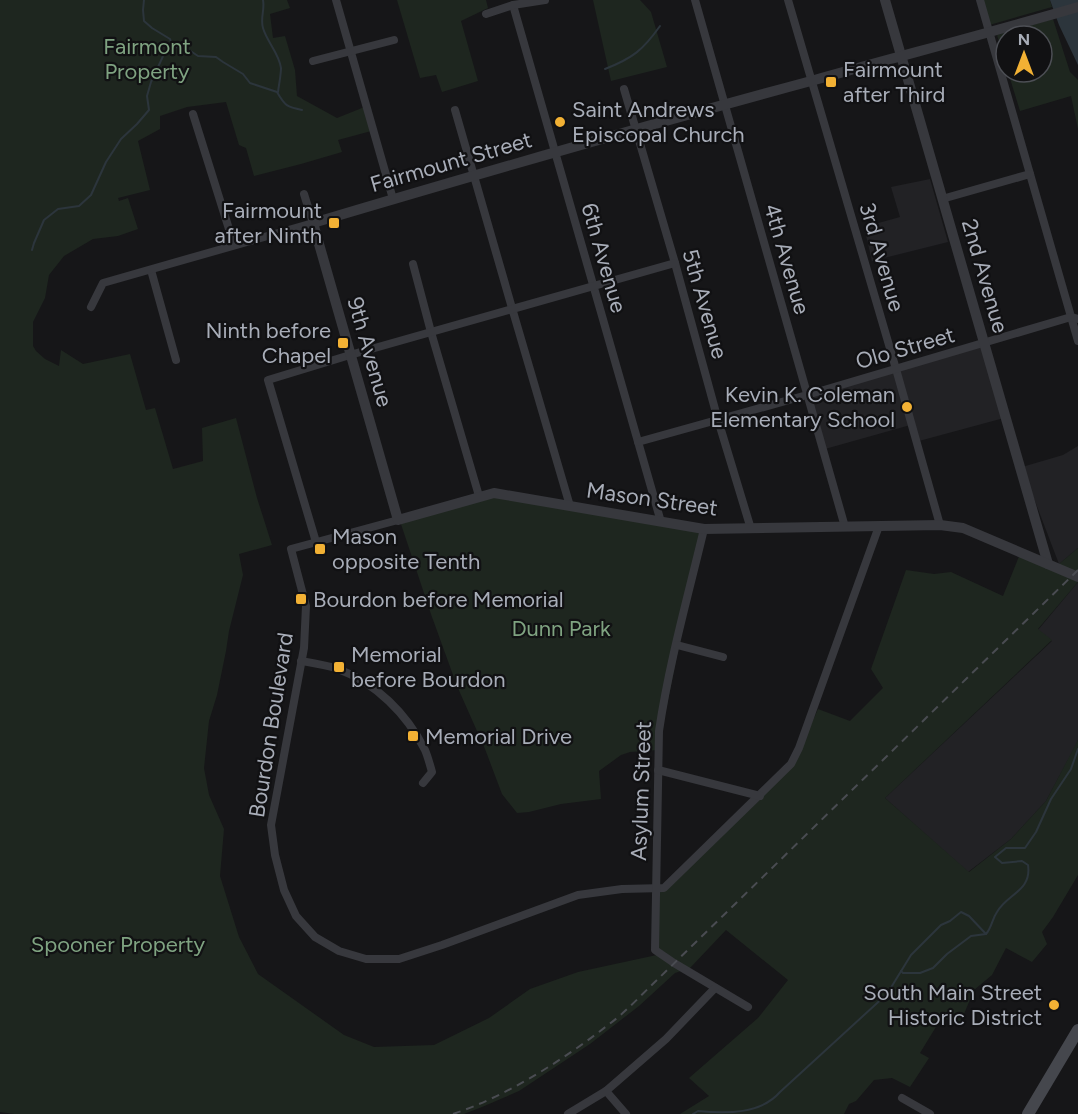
<svg xmlns="http://www.w3.org/2000/svg" width="1078" height="1114" font-family="Figtree,sans-serif">
<style>
.built{fill:#222225}
.green{fill:#1e261f}
.water{fill:#2c353c}
.lines{fill:none;stroke-linecap:round;stroke-linejoin:round}
.stream{stroke:#2c353c;stroke-width:2}
.minor{stroke:#37383d;stroke-width:8}
.tertiary{stroke:#37383d;stroke-width:10}
.secondary{stroke:#45474d;stroke-width:12}
.rail{stroke:#4a4c52;stroke-width:2;stroke-dasharray:8 6;stroke-linecap:butt}
.poi-dot{fill:#f2b134;stroke:#111113;stroke-width:2}
.labels{text-anchor:middle;dominant-baseline:central;stroke-width:4.5;stroke-linejoin:round;paint-order:stroke}
.park-label{font-size:22px;fill:#7fa381;stroke:#111113}
.poi-label{font-size:22px;fill:#a8adb8;stroke:#111113;text-anchor:start}
.street-label{font-size:22px;fill:#a8adb8;stroke:#111113}
</style>
<rect width="100%" height="100%" fill="#161618"/>
<g class="built">
<polygon points="930,179 948,242 872,261 864,227 900,217 891,187"/>
<polygon points="984,346 1004,418 919,441 914,424 825,449 810,397"/>
<polygon points="1078,446 1078,548 1059,564 1022,467 1063,455"/>
<polygon points="1078,582 1078,740 1076,745 1046,801 1011,839 968,872 885,798 1052,641 1038,630"/>
</g>
<g class="green">
<polygon points="0,0 287,0 290,8 270,14 273,38 285,36 295,70 297,96 337,118 367,106 375,130 338,140 342,152 301,164 254,176 246,148 239,145 226,102 187,107 160,116 160,129 138,141 150,190 118,198 119,201 128,198 138,229 118,236 93,239 64,256 49,275 45,298 33,322 33,346 36,351 45,359 59,366 61,350 83,364 130,354 146,410 155,408 173,469 203,461 202,428 236,418 257,498 272,545 239,554 243,575 229,631 226,651 217,695 209,721 204,768 209,795 224,829 220,876 239,937 258,974 344,1035 374,1047 434,1045 489,1018 530,989 578,972 666,953 653,945 654,889 665,889 794,763 818,709 850,721 883,688 871,669 906,570 934,574 951,572 1003,596 1022,549 1059,564 1078,548 1078,582 1038,629 1052,640 885,798 969,872 1011,839 1046,801 1078,740 1078,875 1053,917 1042,932 1047,944 1032,962 1006,948 992,975 974,990 959,1026 942,1017 920,1053 929,1058 910,1087 892,1078 874,1080 856,1101 849,1104 844,1114 680,1114 709,1096 689,1078 758,1018 788,980 726,930 690,968 675,973 639,1006 590,1044 519,1091 482,1107 464,1114 14,1114 0,1112"/>
<polygon points="397,0 486,0 488,8 461,21 478,81 442,92 436,75 420,78"/>
<polygon points="593,0 640,0 651,12 667,67 611,81"/>
<polygon points="979,0 1050,0 1052,7 986,26"/>
<polygon points="1053,19 1070,72 1078,80 1078,129 1071,96 1020,111 1008,72 1042,72 1042,36 1006,36 1006,64 997,35"/>
<polygon points="496,496 702,532 658,750 630,752 621,755 599,771 601,799 561,804 529,812 517,813 502,794 485,749 457,686 432,617 400,521"/>
</g>
<polygon class="water" points="1050,0 1078,0 1078,65 1059,25"/>
<g class="lines">
<g class="stream">
<polyline points="144,0 143,10 144,21 152,28 170,39 172,45"/>
<path d="M 263,0 C 265,10 260,18 263,28 C 267,42 279,53 281,68 C 281,75 279,84 278,92"/>
<path d="M 605,69 C 633,58 643,50 660,26"/>
<path d="M 32,250 L 34,243 L 44,220 L 58,209 L 79,206 L 91,195 L 106,162 L 121,139 L 137,124 L 149,110 L 147,96 L 151,82 L 165,52 L 173,47 L 186,48 L 198,56 L 216,57 L 223,62 L 243,74 L 250,83 L 277,92 C 285,106 287,107 302,110"/>
<polyline points="901,971 903,973 920,973 933,968 947,954 971,936 986,934"/>
<path d="M 693,1114 L 698,1111 C 727,1114 761,1114 780,1092 L 887,994 L 911,955 L 941,925 L 950,921 L 961,912 L 969,916 L 986,934 C 992,927 992,919 997,912 C 1007,894 1032,891 1028,865 L 1022,861 L 1002,863 L 995,857 L 1006,848 L 1025,848 L 1036,832 L 1051,799 L 1071,769 L 1078,749"/>
</g>
<g class="minor">
<polyline points="336,0 393,199"/>
<polyline points="695,0 845,527"/>
<polyline points="788,0 896,369 940,525"/>
<polyline points="980,0 1078,341"/>
<polyline points="513,5 661,522"/>
<polyline points="486,14 513,5 545,0"/>
<polyline points="313,61 394,40"/>
<polyline points="624,89 675,263 718,420 751,529"/>
<polyline points="455,110 512,308 570,506"/>
<polyline points="193,114 234,245"/>
<polyline points="942,199 1030,174"/>
<polyline points="413,264 431,332 479,496"/>
<polyline points="151,270 176,360"/>
<polyline points="91,307 103,283 313,223 304,194"/>
<polyline points="638,442 807,395 1071,317 1078,319"/>
<polyline points="398,520 291,549 306,606 304,648 271,825 275,855 284,890 296,916 315,937 339,951 366,959 399,959 442,945 578,895 622,889 664,888 791,764 799,748 879,526"/>
<path d="M 704,529 C 688,596 669,663 659,731 L 655,950 L 674,963 L 748,1007"/>
<polyline points="316,542 268,380 350,355 675,263"/>
<polyline points="677,645 723,657"/>
<path d="M 301,661 C 313,663 326,665 338,669 C 376,683 407,714 425,750 C 428,757 430,765 432,772 L 423,783"/>
<polyline points="658,770 760,796"/>
<polyline points="606,1091 626,1114"/>
<polyline points="902,1098 930,1114"/>
<polyline points="568,1114 606,1091 666,1039 715,988"/>
</g>
<g class="tertiary">
<polyline points="885,0 1048,564"/>
<path d="M 1078,7 C 989,33 900,56 811,81 C 644,126 478,174 313,223 L 398,520 L 494,493 L 704,529 L 940,525 L 963,528 L 1078,577"/>
</g>
<polyline class="secondary" points="1028,1114 1078,1030"/>
<path class="rail" d="M 453,1114 C 507,1096 563,1060 608,1025 C 626,1012 642,994 658,979 L 1078,570"/>
</g>
<g class="poi-dot">
<rect x="825" y="76" width="12" height="12" rx="3"/>
<circle cx="560" cy="122" r="6"/>
<rect x="328" y="217" width="12" height="12" rx="3"/>
<rect x="337" y="337" width="12" height="12" rx="3"/>
<circle cx="907" cy="407" r="6"/>
<rect x="314" y="543" width="12" height="12" rx="3"/>
<rect x="295" y="593" width="12" height="12" rx="3"/>
<rect x="333" y="661" width="12" height="12" rx="3"/>
<rect x="407" y="730" width="12" height="12" rx="3"/>
<circle cx="1054" cy="1005" r="6"/>
</g>
<g class="labels">
<g class="park-label">
<text x="147" y="46">Fairmont<tspan x="147" dy="25">Property</tspan></text>
<text x="561" y="628">Dunn Park</text>
<text x="118" y="944">Spooner Property</text>
</g>
<g class="poi-label">
<text x="843" y="69">Fairmount<tspan x="843" dy="25">after Third</tspan></text>
<text x="572" y="109">Saint Andrews<tspan x="572" dy="25">Episcopal Church</tspan></text>
<text x="322" y="210" text-anchor="end">Fairmount<tspan x="322" dy="25">after Ninth</tspan></text>
<text x="331" y="330" text-anchor="end">Ninth before<tspan x="331" dy="25">Chapel</tspan></text>
<text x="895" y="394" text-anchor="end">Kevin K. Coleman<tspan x="895" dy="25">Elementary School</tspan></text>
<text x="332" y="536">Mason<tspan x="332" dy="25">opposite Tenth</tspan></text>
<text x="313" y="599">Bourdon before Memorial</text>
<text x="351" y="654">Memorial<tspan x="351" dy="25">before Bourdon</tspan></text>
<text x="425" y="736">Memorial Drive</text>
<text x="1042" y="992" text-anchor="end">South Main Street<tspan x="1042" dy="25">Historic District</tspan></text>
</g>
<g class="street-label">
<text transform="translate(451 162) rotate(-16)">Fairmount Street</text>
<text transform="translate(882 257) rotate(74)">3rd Avenue</text>
<text transform="translate(604 258) rotate(74)">6th Avenue</text>
<text transform="translate(787 259) rotate(74)">4th Avenue</text>
<text transform="translate(985 276) rotate(74)">2nd Avenue</text>
<text transform="translate(705 304) rotate(74)">5th Avenue</text>
<text transform="translate(905 348) rotate(-16)">Olo Street</text>
<text transform="translate(370 352) rotate(74)">9th Avenue</text>
<text transform="translate(652 499) rotate(8)">Mason Street</text>
<text transform="translate(271 725) rotate(-81)">Bourdon Boulevard</text>
<text transform="translate(641 791) rotate(-88)">Asylum Street</text>
</g>
</g>
<g transform="translate(1024 54)"><circle r="28" fill="#111113" stroke="#4d4f55" stroke-width="1.5"/>
<path d="M0-4.5L10 22L0 15L-10 22Z" fill="#f2b134"/>
<text y="-9" font-size="16" font-weight="bold" text-anchor="middle" fill="#a8adb8">N</text>
</g>
</svg>
